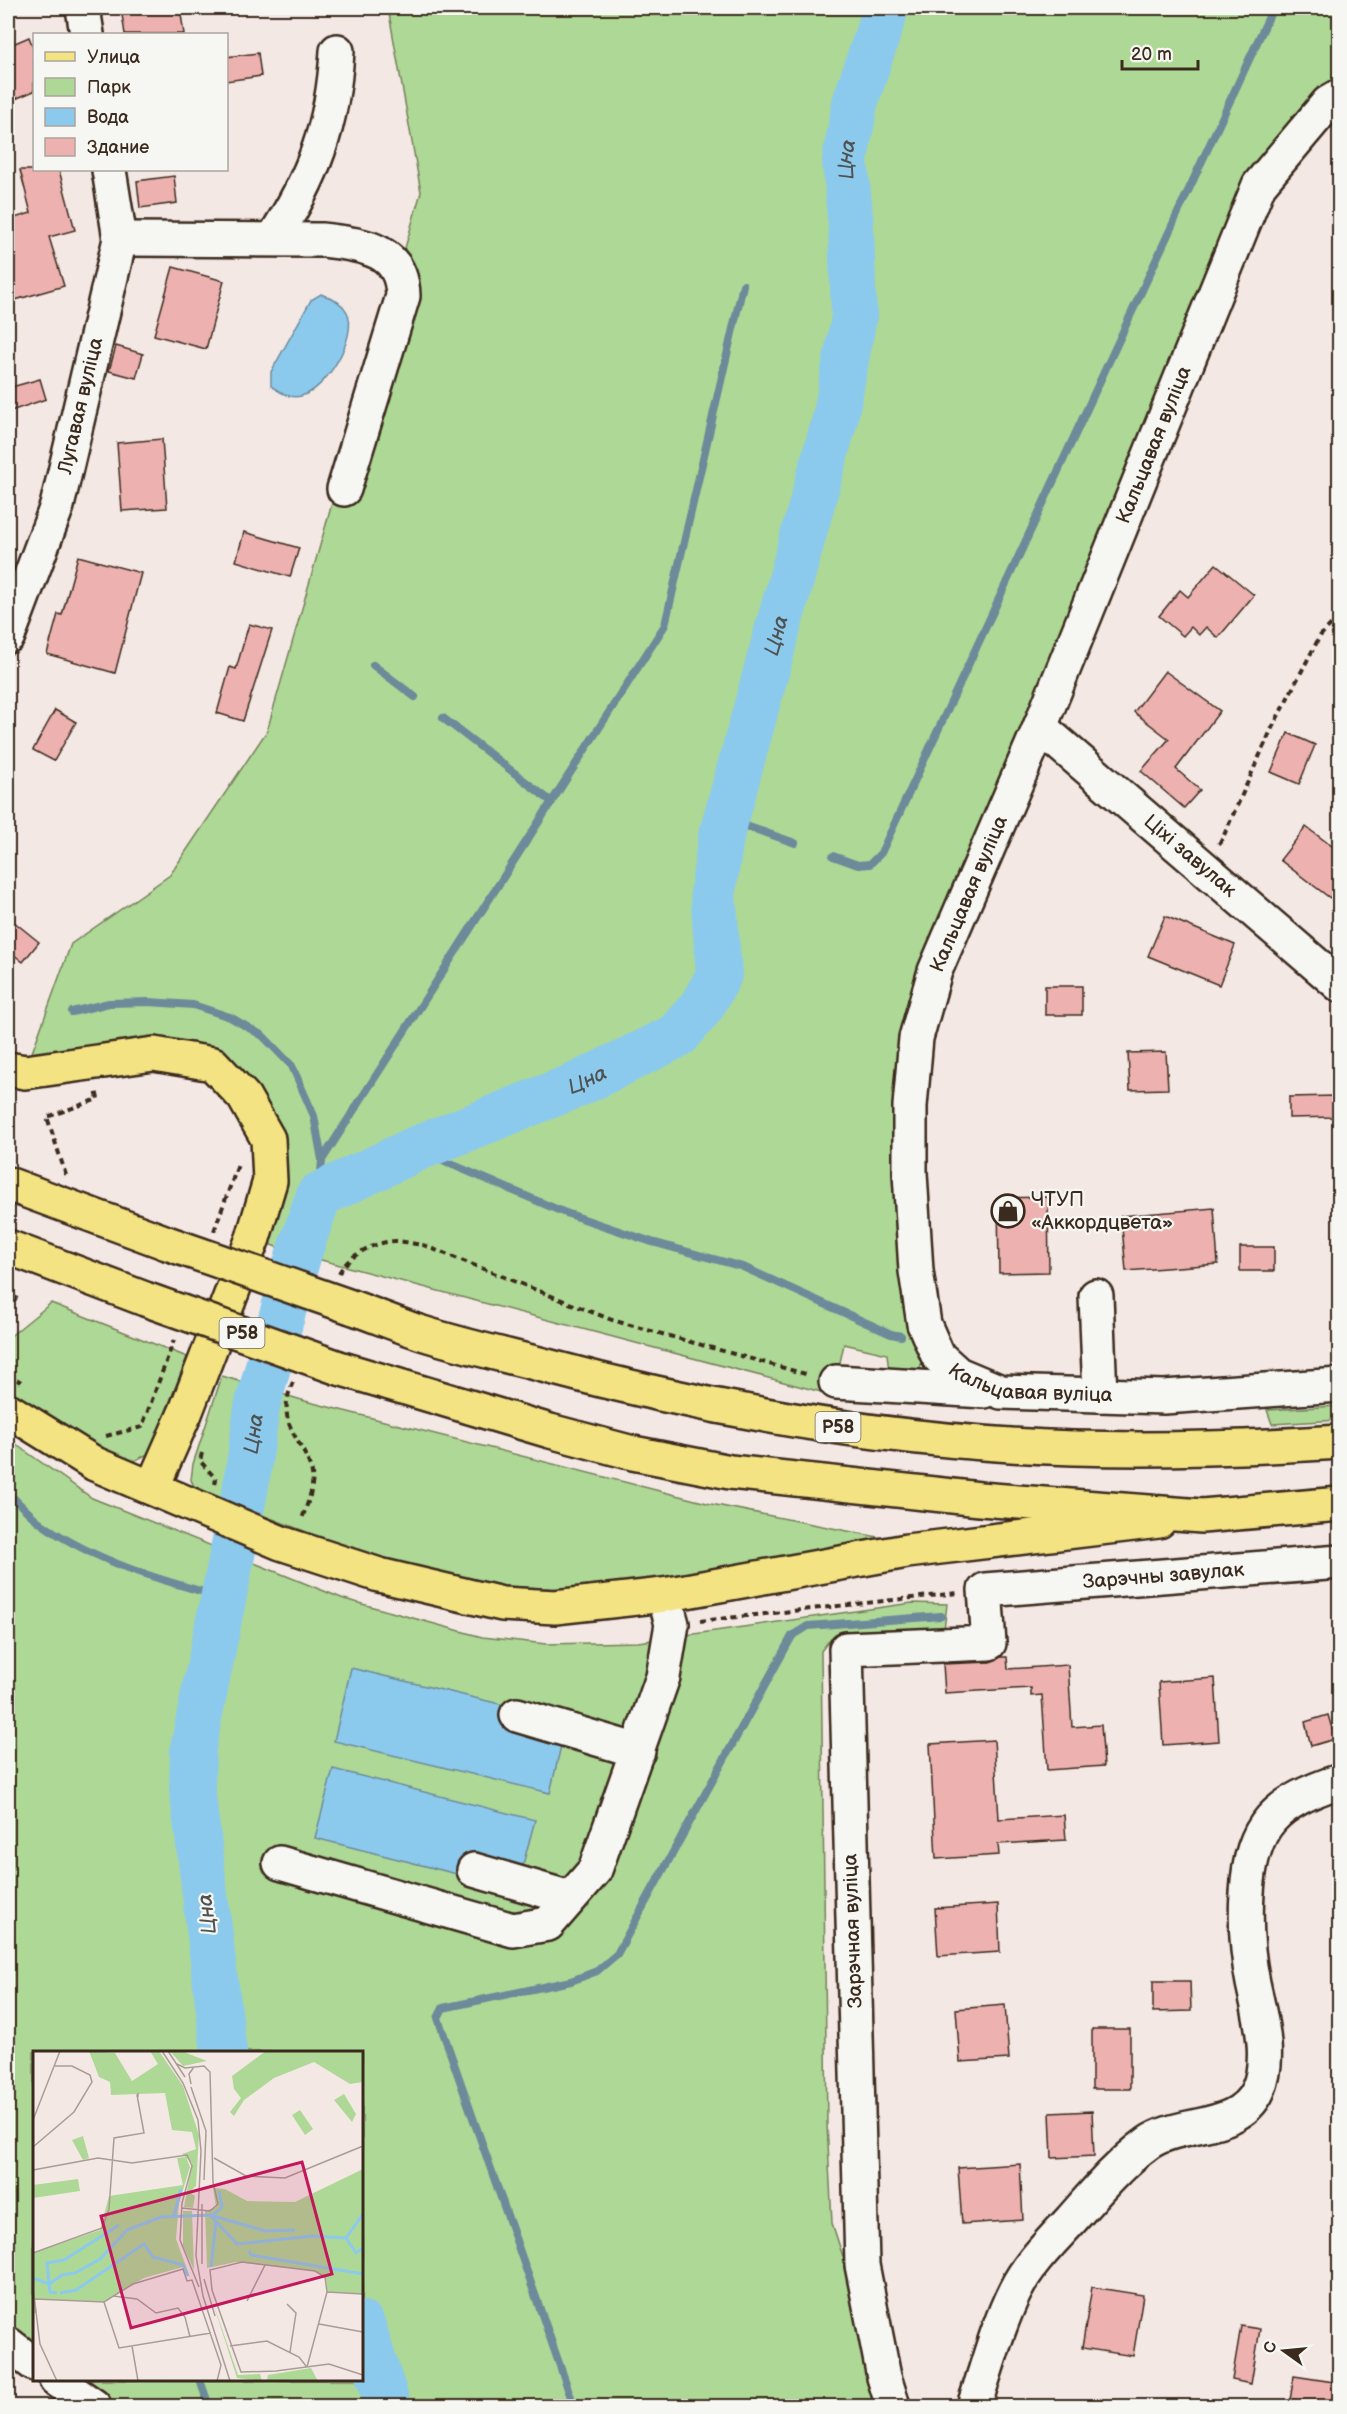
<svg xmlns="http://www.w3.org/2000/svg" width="1347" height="2414" font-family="'Balsamiq Sans',sans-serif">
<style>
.green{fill:#aed895;stroke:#74815a;stroke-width:1.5}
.water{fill:#8ccaed;stroke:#6c8a9a;stroke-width:1.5}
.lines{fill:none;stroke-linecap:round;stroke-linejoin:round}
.stream{stroke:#6c8a9a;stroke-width:8}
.river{stroke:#8ccaed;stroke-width:46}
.building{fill:#edb2af;stroke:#3b2a1e;stroke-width:1.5}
.minor-casing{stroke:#3b2a1e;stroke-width:38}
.major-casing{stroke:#3b2a1e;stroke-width:38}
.highway-casing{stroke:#3b2a1e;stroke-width:38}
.path{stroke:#3b2a1e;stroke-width:4;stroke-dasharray:6 4.5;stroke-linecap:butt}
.minor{stroke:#f6f6f2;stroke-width:33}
.major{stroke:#f4e382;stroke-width:33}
.highway{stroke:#f4e382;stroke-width:33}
.highway-bridge-casing{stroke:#3b2a1e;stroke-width:38;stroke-linecap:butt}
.highway-bridge{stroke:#f4e382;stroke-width:33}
.labels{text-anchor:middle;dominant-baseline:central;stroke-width:4.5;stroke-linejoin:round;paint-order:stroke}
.shield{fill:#f6f6f2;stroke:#73675e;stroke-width:1.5}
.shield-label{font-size:18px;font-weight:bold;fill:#3b2a1e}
.street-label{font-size:20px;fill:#3b2a1e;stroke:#f6f6f2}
.poi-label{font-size:20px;fill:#3b2a1e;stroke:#f6f6f2;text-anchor:start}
.water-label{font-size:21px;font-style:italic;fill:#4f5252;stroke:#f6f6f2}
.inset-river{fill:none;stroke:#8ccaed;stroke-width:3}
.inset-road{fill:none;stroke:#aa9c95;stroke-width:1.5}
.view{fill:#c2185b;fill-opacity:0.15;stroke:#c2185b;stroke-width:3}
.inset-edge{fill:none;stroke:#3b2a1e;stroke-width:3}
</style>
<rect width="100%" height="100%" fill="#f4e8e5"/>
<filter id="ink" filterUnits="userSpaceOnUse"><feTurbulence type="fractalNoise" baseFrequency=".0167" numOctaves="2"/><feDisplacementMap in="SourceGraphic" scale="12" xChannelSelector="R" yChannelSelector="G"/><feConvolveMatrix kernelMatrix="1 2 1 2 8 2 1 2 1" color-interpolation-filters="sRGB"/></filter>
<g filter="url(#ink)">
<g class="green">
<polygon points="388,8 1339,8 1339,96 1259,186 916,1038 924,1324 920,1374 889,1372 887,1354 844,1344 833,1395 287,1251 253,1238 270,1181 213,1064 25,1072 71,944 170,875 267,731 421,192"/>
<polygon points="51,1303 187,1357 150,1453 132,1462 106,1459 8,1396 8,1338"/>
<polygon points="222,1376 305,1401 711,1504 888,1539 883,1549 586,1590 501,1586 434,1574 357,1551 196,1490 191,1480 193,1464"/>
<polygon points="1339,1406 1339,1420 1272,1424 1267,1410"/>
<polygon points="8,1439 92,1498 344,1599 482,1637 546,1644 638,1642 912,1603 947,1604 944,1630 831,1638 821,1651 827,2124 832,2223 892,2406 94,2406 56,2380 362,2380 362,2052 34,2052 34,2364 8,2344"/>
</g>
<g class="water">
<path d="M 321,294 C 332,299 341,301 347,312 C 359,336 325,391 301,396 C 289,399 280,392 271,386 L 271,372 L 311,300 Z"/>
<polygon points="351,1668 508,1706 564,1733 550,1793 334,1741"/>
<polygon points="333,1769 535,1820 522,1868 467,1854 461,1875 315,1838"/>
</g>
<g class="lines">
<g class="stream">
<polyline points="373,665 415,697"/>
<polyline points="443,718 552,802"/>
<polyline points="726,819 795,843"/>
<polyline points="833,856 858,865 870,864 881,853 1273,8"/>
<polyline points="72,1012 109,1003 149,1002 193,1005 230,1017 263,1036 292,1066 314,1116 322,1160"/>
<polyline points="416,1149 563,1212 652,1242 743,1267 891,1334 901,1336"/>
<polyline points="319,1195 322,1160 665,625 743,285"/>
<path d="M 8,1493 C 19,1503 30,1515 42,1524 C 96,1562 160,1580 222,1597"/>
<polyline points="200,2380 209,2406"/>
<polyline points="574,2406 438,2018 443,2008 571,1981 597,1971 617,1954 792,1636 808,1626 941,1616"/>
</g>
<g class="river">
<path id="s1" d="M 224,2052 L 192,1787 L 193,1748 L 246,1486 L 257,1407 L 299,1253 L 319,1195 L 416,1149 L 579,1084 L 678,1035 L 702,1006 L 719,975 L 713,892 L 721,837 L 835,419 L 854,317 L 851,228 L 845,160 L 855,103 L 886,8"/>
<polyline points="362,2324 388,2406"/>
</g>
</g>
<g class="building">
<polygon points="121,8 180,8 184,34 125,34"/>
<polygon points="29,37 34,50 34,91 8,102 8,46"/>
<polygon points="258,53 261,76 226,81 226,57"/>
<polygon points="20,170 59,170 75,230 49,237 64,286 15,300 8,277 8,220 31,213"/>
<polygon points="174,176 177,203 140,208 137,181"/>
<polygon points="173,267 224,281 206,349 154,335"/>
<polygon points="116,346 143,354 136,378 109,371"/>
<polygon points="40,379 46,399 8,412 8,388"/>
<polygon points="162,439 167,508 122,511 117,443"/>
<polygon points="244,532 299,548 290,577 236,561"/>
<polygon points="78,556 141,573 115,673 47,654 58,614 62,615"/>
<polygon points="1216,564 1254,595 1218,638 1206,627 1199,635 1191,627 1183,636 1159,616 1180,590 1188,597"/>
<polygon points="249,624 272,630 243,721 217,713 230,667 236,669"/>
<polygon points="1165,671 1220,711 1176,769 1200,790 1184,808 1141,771 1169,739 1134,712"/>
<polygon points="55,710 76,722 54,761 33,750"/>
<polygon points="1288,733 1315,745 1299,784 1271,772"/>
<polygon points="1306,827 1340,852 1340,885 1330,898 1280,860"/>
<polygon points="1165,916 1235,945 1219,985 1148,956"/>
<polygon points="8,917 39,942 23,962 8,950"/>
<rect x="1045" y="986" width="37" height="29"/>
<polygon points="1166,1052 1168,1089 1130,1090 1128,1053"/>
<polygon points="1336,1096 1336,1117 1289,1118 1289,1097"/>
<polygon points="1048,1197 1049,1272 999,1273 998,1198"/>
<polygon points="1214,1208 1218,1264 1126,1271 1121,1216"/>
<rect x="1240" y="1247" width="34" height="24"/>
<polygon points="1001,1657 1007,1657 1008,1669 1068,1665 1072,1727 1101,1725 1104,1766 1047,1770 1042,1695 1031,1696 1031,1688 945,1693 943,1664 990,1662"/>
<polygon points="1215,1678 1219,1741 1163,1745 1159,1682"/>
<polygon points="1328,1715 1335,1739 1311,1746 1305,1722"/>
<polygon points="994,1740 999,1819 1064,1815 1066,1840 998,1844 999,1855 936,1859 930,1744"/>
<polygon points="998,1904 1000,1952 938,1956 935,1908"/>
<polygon points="1153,1981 1190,1981 1191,2011 1153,2012"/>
<polygon points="1005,2005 1009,2059 960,2062 956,2009"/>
<rect x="1092" y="2029" width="38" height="60"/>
<polygon points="1092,2111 1094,2156 1052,2158 1050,2113"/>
<polygon points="1020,2164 1023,2220 962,2224 958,2168"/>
<polygon points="1092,2287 1143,2295 1133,2356 1082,2348"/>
<polygon points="1241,2326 1260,2329 1251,2384 1232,2380"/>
<polygon points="1294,2376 1340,2383 1336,2406 1290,2399"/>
</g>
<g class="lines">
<g class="minor-casing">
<g id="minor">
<polyline points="83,8 87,34"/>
<path id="s2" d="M 1340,96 L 1328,103 L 1259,185 L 1040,727 L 935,971 L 916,1038 L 910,1106 L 910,1173 L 916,1271 L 924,1324 L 938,1356 L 958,1374 L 1001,1392 L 1164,1397 L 1340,1385"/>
<path d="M 120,239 L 323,240 C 362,245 402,248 403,296 L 344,489"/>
<path d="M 273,239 C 313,178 333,125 337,51"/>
<path id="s3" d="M 8,636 L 57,506 L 120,239 L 109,170"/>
<path id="s4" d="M 1040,727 L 1340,985"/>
<polyline points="1096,1296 1100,1395"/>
<polyline points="836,1382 984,1391"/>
<polyline points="517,1715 638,1751"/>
<polyline points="280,1863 513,1930 548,1924 595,1870 663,1677 672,1624 664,1595"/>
<polyline points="474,1870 570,1898"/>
<polyline points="8,2344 34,2364"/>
<polyline points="56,2380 94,2406"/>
<path id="s5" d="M 893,2406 L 884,2377 L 862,2265 L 846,1649 L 989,1643 L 985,1590 L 1340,1562"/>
<path d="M 974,2406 C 987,2368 997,2327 1015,2291 C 1028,2264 1051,2242 1071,2220 C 1095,2193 1118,2165 1148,2143 C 1181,2120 1239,2132 1258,2090 C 1272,2058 1260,2016 1253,1983 C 1247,1953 1245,1923 1247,1893 C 1251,1824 1276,1802 1340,1781"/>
</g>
</g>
<g class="major-casing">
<g id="major">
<polyline points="8,1069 25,1072 154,1054 213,1064 244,1097 268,1139 270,1181 253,1238 186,1411 152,1488"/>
<polyline points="8,1410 95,1464 281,1543 379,1575 502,1604 555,1607 664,1595 907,1551 1159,1521"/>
</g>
</g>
<g class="highway-casing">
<g id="highway">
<polyline points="8,1184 167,1243"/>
<polyline points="8,1247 145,1299"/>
<path d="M 351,1307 C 374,1315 398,1325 422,1333 C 460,1345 500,1354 539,1364 C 694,1406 851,1435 1011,1445 C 1120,1452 1231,1449 1340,1442"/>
<polyline points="339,1368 550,1431 633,1453 730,1472 980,1499 1202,1516 1340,1504"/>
</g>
</g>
<g class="path">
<polyline points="1219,844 1224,835 1272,728 1320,636 1340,615"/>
<polyline points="66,1175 47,1117 98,1099 96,1090"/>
<polyline points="214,1231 239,1162"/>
<path d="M 339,1273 C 349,1255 374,1242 395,1241 C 404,1241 414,1244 423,1245 L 612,1320 L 809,1375"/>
<polyline points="8,1292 17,1295 12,1307 8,1309"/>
<polyline points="8,1374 21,1382"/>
<path d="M 293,1382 C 275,1423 299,1434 311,1469 C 316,1485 307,1504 302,1519"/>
<polyline points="106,1436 142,1427 174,1340"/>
<polyline points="202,1453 200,1461 216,1479 215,1484"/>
<polyline points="700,1621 958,1593"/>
</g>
<use href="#minor" class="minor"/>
<use href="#major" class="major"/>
<use href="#highway" class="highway"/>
<g class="highway-bridge-casing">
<g id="highway-bridge">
<polyline points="167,1243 351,1307"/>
<polyline points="145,1299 339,1368"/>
</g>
</g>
<use href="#highway-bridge" class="highway-bridge"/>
</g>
</g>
<defs>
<g id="shop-ring" transform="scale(1.725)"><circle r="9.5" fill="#f6f6f2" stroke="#3b2a1e" stroke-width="1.5"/><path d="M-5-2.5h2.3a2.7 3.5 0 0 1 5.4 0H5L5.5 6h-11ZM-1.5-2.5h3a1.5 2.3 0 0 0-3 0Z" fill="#3b2a1e"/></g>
</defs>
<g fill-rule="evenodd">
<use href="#shop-ring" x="1008" y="1211"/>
</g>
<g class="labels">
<g class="shield">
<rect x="219.5" y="1318" width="45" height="30" rx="4.5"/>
<rect x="815.5" y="1412" width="45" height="30" rx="4.5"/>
</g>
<g class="shield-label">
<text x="242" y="1333">Р58</text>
<text x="838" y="1427">Р58</text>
</g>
<g class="street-label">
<text stroke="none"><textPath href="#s3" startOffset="242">Лугавая вуліца</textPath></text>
<text transform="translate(1154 445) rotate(-68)">Кальцавая вуліца</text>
<text stroke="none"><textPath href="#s4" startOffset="198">Ціхі завулак</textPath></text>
<text transform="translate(969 894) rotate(-67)">Кальцавая вуліца</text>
<text stroke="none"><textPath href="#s2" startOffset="1464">Кальцавая вуліца</textPath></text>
<text stroke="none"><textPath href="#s5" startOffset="1136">Зарэчны завулак</textPath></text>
<text transform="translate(853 1931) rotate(-92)">Зарэчная вуліца</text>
</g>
<g class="poi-label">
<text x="1031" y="1200">ЧТУП<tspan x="1031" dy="23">«Аккордцвета»</tspan></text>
</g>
<g class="water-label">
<text stroke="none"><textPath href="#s1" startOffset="2174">Цна</textPath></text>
<text stroke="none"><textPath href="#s1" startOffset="1688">Цна</textPath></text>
<text stroke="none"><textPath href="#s1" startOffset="1166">Цна</textPath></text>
<text stroke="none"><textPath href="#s1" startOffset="626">Цна</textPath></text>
<text transform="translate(207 1914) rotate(-97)">Цна</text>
</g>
</g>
<g transform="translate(33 2051)">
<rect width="330" height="330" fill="#f4e8e5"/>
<path d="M 56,0 L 82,2 L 99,30 L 125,13 L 117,0 L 126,0 L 150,35 L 166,84 L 163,135 L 156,141 L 162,145 L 160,157 L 151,156 L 159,112 L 149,103 L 163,98 L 159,81 L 139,79 L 132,42 L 78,44 L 77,31 L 66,26 ZM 137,0 L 148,0 L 174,10 L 150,15 ZM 233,0 L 330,0 L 330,31 L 317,33 L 281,11 L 241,27 L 211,49 L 201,65 L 197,61 L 208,47 L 201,38 L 199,25 ZM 311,43 L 323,63 L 319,71 L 301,49 ZM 267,59 L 280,78 L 272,84 L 259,64 ZM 50,85 L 56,107 L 50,109 L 39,89 ZM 153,106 L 157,116 L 146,152 L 143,188 L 157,226 L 150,216 L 111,227 L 71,251 L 2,248 L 4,262 L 0,262 L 0,202 L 67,179 L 76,145 L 150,134 L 144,107 ZM 330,118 L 330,243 L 294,241 L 293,227 L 281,220 L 203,211 L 174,217 L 172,160 L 183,156 L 180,137 L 192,138 L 214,150 L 262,151 ZM 45,128 L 47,140 L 0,147 L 0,134 ZM 150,160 L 159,160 L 161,219 L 150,195 ZM 179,249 L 205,324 L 227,323 L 229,330 L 204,327 ZM 278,317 L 285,330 L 234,329 L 235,324 Z" fill="#aed895"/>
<path class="inset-river" d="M 177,164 L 232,180 L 262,179M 180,164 L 189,156 L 186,140M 141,165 L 148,138M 313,187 L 323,202 L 330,197M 216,200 L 218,204 L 330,223M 178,216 L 183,171M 0,227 L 16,233 L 29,224 L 42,222 L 67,208 L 94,179 L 128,166 L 177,164 L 204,193 L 279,185 L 313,187 L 330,163M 24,242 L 17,241 L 14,212 L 31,209 L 86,174M 27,242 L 43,239 L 111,193 L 120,206 L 150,214 L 155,225"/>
<path class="inset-road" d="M 129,0 L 150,32 L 165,69 L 168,100 L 163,205 L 170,245 L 197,330M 135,0 L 152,26M 144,13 L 152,17 L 171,15 L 177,21 L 180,131 L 185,153 L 177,160 L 149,157M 158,33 L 156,23 L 161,16M 158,36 L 173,80 L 171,129M 0,69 L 27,0M 0,96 L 41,61 L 59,31 L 57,24 L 39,15 L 22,15M 181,107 L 213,125 L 252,127 L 330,95M 0,119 L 65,107 L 99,112 L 154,104 L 159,115 L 149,152 L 147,189 L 166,236M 0,202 L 69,177 L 76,158 L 81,87 L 111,82 L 104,44 L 105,43 L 105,46M 169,213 L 169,153M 171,228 L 182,265M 0,237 L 7,293 L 24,330M 294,241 L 330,243M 80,245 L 104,248 L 123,262 L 145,257 L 152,266 L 157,286M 2,248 L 71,251 L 100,233 L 150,218 L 154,230 L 159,229 L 188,314 L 184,330M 214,250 L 232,214M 71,251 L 86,297 L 178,282M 254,253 L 263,262 L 257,301M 286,273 L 330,281M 99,295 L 105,330M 197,295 L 234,290 L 266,306 L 273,315M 274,316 L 294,241 L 292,226 L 282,220 L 209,211 L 177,219 L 179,239 L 208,321 L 243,320 L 296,313 L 330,324"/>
<path class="view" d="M 269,111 L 299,223 L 98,277 L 68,165 Z"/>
<rect width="330" height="330" class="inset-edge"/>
</g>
<rect width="1347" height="2414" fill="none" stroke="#f6f6f2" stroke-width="30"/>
<rect x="15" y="15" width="1317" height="2384" fill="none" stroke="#3b2a1e" stroke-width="2" filter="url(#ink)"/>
<rect x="33" y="33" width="195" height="138" fill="#f6f6f2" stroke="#aba49d" stroke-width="1.5"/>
<rect x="45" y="52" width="30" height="9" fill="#f4e382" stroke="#aba49d" stroke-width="1.5"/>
<text x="87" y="63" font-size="18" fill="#3b2a1e">Улица</text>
<rect x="45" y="78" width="30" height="18" fill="#aed895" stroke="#aba49d" stroke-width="1.5"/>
<text x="87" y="93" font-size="18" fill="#3b2a1e">Парк</text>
<rect x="45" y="108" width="30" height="18" fill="#8ccaed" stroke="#aba49d" stroke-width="1.5"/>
<text x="87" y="123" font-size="18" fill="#3b2a1e">Вода</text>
<rect x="45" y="138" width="30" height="18" fill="#edb2af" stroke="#aba49d" stroke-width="1.5"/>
<text x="87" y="153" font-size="18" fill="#3b2a1e">Здание</text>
<g transform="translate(1284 2351) rotate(285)" stroke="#f6f6f2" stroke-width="4.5" paint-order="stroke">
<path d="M0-4.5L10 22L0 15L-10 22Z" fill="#3b2a1e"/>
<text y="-9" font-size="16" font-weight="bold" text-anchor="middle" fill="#3b2a1e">С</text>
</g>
<path d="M1122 60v9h76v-9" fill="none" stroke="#3b2a1e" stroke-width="3"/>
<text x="1131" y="60" font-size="18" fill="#3b2a1e" stroke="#f6f6f2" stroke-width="4.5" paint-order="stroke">20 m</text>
</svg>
